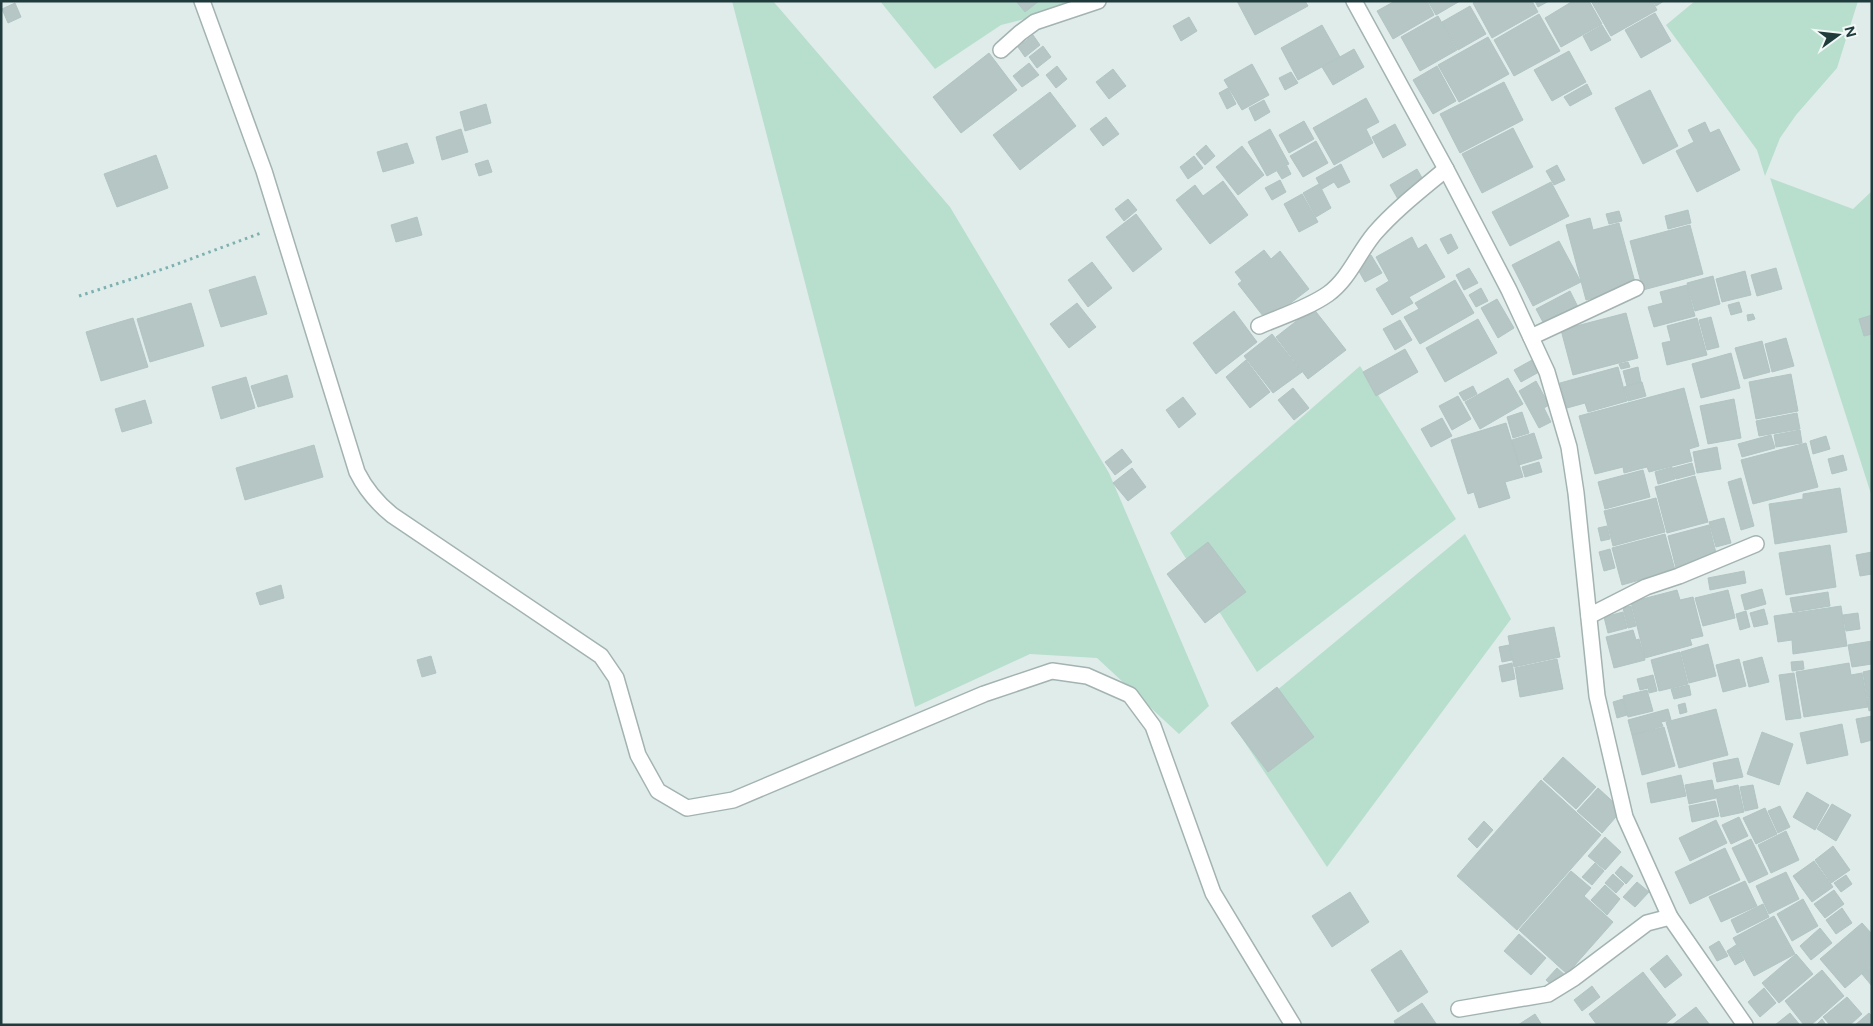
<svg xmlns="http://www.w3.org/2000/svg" width="1873" height="1026" font-family="Figtree,sans-serif">
<style>
.green{fill:#b8dece}
.building{fill:#b5c6c4;stroke:#b2c5c3}
.lines{fill:none;stroke-linecap:round;stroke-linejoin:round}
.service-casing{stroke:#a3b3b2;stroke-width:18}
.minor-casing{stroke:#a3b3b2;stroke-width:18}
.tertiary-casing{stroke:#a3b3b2;stroke-width:18}
.path{stroke:#7fb0b0;stroke-width:3;stroke-dasharray:2.5 4;stroke-linecap:butt}
.service{stroke:#fff;stroke-width:15}
.minor{stroke:#fff;stroke-width:15}
.tertiary{stroke:#fff;stroke-width:15}
</style>
<rect width="100%" height="100%" fill="#e0ecea"/>
<g class="green">
<polygon points="732,1 773,1 950,207 1109,473 1209,706 1179,734 1097,658 1030,654 915,707"/>
<polygon points="880,1 1097,1 1001,25 935,69"/>
<polygon points="1695,1 1858,1 1837,68 1796,115 1780,138 1765,176 1757,150 1666,25"/>
<polygon points="1770,178 1853,209 1872,191 1872,497"/>
<polygon points="1360,366 1456,519 1257,672 1170,533"/>
<polygon points="1465,534 1511,619 1327,867 1234,726"/>
</g>
<g class="building">
<polygon points="1016,1 1039,1 1025,12"/>
<polygon points="1237,1 1305,1 1308,6 1255,35"/>
<polygon points="1395,1 1427,1 1434,15 1393,39 1377,11"/>
<polygon points="1428,1 1460,1 1436,15"/>
<polygon points="1476,1 1532,1 1538,12 1492,38 1473,3"/>
<polygon points="1535,1 1549,1 1538,7"/>
<polygon points="1573,1 1589,1 1602,24 1561,47 1545,18"/>
<polygon points="1591,1 1652,1 1657,10 1611,36"/>
<polygon points="1653,1 1664,1 1656,6"/>
<polygon points="15,3 21,17 8,23 2,9"/>
<polygon points="1470,6 1486,34 1458,50 1442,22"/>
<polygon points="1655,13 1671,41 1641,58 1625,30"/>
<polygon points="1539,14 1560,51 1514,76 1494,40"/>
<polygon points="1438,16 1457,50 1420,71 1401,37"/>
<polygon points="1189,17 1197,31 1181,41 1173,26"/>
<polygon points="1322,25 1340,57 1298,80 1281,48"/>
<polygon points="1602,25 1611,40 1591,51 1583,36"/>
<polygon points="1033,35 1040,45 1025,57 1018,47"/>
<polygon points="1488,37 1509,74 1459,102 1438,65"/>
<polygon points="1043,46 1051,57 1037,68 1029,57"/>
<polygon points="1354,49 1364,67 1333,85 1322,67"/>
<polygon points="1569,51 1586,82 1552,101 1534,70"/>
<polygon points="989,53 1017,90 961,133 933,97"/>
<polygon points="1029,63 1039,75 1022,87 1013,76"/>
<polygon points="1252,64 1269,95 1242,110 1224,80"/>
<polygon points="1057,66 1067,79 1056,88 1046,75"/>
<polygon points="1437,66 1456,101 1433,114 1413,80"/>
<polygon points="1113,69 1126,86 1109,99 1096,82"/>
<polygon points="1291,72 1298,83 1285,90 1279,78"/>
<polygon points="1504,82 1523,120 1460,153 1440,114"/>
<polygon points="1587,84 1592,94 1570,106 1564,97"/>
<polygon points="1228,88 1236,104 1227,109 1219,93"/>
<polygon points="1650,90 1678,146 1643,164 1615,108"/>
<polygon points="1050,92 1076,126 1020,170 993,135"/>
<polygon points="1366,98 1379,122 1366,129 1373,143 1334,165 1313,128"/>
<polygon points="1264,100 1270,112 1255,121 1249,108"/>
<polygon points="486,104 491,123 465,131 460,112"/>
<polygon points="1106,117 1119,134 1103,146 1090,129"/>
<polygon points="1304,121 1314,139 1289,153 1279,135"/>
<polygon points="1705,122 1710,133 1719,129 1740,170 1697,192 1676,151 1694,142 1688,130"/>
<polygon points="1395,124 1406,145 1383,158 1372,137"/>
<polygon points="1513,128 1533,167 1482,193 1462,154"/>
<polygon points="461,129 468,152 442,160 436,137"/>
<polygon points="1270,129 1289,164 1267,176 1248,142"/>
<polygon points="1316,141 1328,163 1303,177 1290,156"/>
<polygon points="407,143 414,163 383,172 377,152"/>
<polygon points="1206,145 1215,156 1205,165 1196,154"/>
<polygon points="1242,146 1264,175 1238,195 1216,167"/>
<polygon points="156,155 168,188 117,207 104,174"/>
<polygon points="1194,156 1203,168 1188,179 1180,167"/>
<polygon points="488,160 492,172 479,176 475,164"/>
<polygon points="1341,164 1350,182 1338,188 1334,182 1322,189 1316,178"/>
<polygon points="1557,165 1565,180 1554,185 1546,171"/>
<polygon points="1287,166 1291,174 1282,179 1277,171"/>
<polygon points="1417,169 1426,185 1399,201 1390,185"/>
<polygon points="1280,180 1286,192 1272,200 1265,188"/>
<polygon points="1223,181 1248,215 1210,244 1176,200 1195,185 1203,196"/>
<polygon points="1551,182 1569,216 1510,246 1492,212"/>
<polygon points="1319,184 1331,208 1316,217 1303,193"/>
<polygon points="1302,194 1318,222 1299,232 1284,204"/>
<polygon points="1128,199 1137,210 1124,221 1115,209"/>
<polygon points="1688,210 1691,223 1668,229 1665,216"/>
<polygon points="1619,211 1622,221 1609,224 1606,214"/>
<polygon points="1136,214 1162,249 1133,272 1106,237"/>
<polygon points="417,217 422,235 396,242 391,225"/>
<polygon points="1590,218 1593,230 1619,223 1636,286 1586,300 1566,225"/>
<polygon points="1690,225 1703,274 1643,290 1630,241"/>
<polygon points="1451,234 1458,248 1448,254 1440,239"/>
<polygon points="1412,237 1418,249 1426,244 1445,277 1409,297 1413,303 1392,315 1376,289 1389,281 1376,257"/>
<polygon points="1559,241 1581,282 1533,306 1512,265"/>
<polygon points="1264,250 1271,259 1280,251 1309,289 1267,321 1238,284 1242,281 1235,272"/>
<polygon points="1371,255 1382,273 1365,282 1355,264"/>
<polygon points="1092,262 1112,288 1088,307 1068,280"/>
<polygon points="1469,268 1478,283 1464,290 1456,275"/>
<polygon points="1776,268 1782,289 1757,296 1751,275"/>
<polygon points="1745,271 1751,295 1722,302 1716,279"/>
<polygon points="255,276 267,314 221,327 209,290"/>
<polygon points="1713,276 1720,304 1695,311 1687,283"/>
<polygon points="1455,280 1474,313 1420,344 1404,317 1419,309 1415,303"/>
<polygon points="1687,285 1695,316 1654,327 1648,307 1663,303 1660,292"/>
<polygon points="1481,288 1488,301 1476,307 1469,295"/>
<polygon points="1570,291 1578,307 1544,324 1536,309"/>
<polygon points="1497,299 1514,328 1498,338 1481,308"/>
<polygon points="1739,302 1742,312 1731,315 1728,305"/>
<polygon points="191,303 204,346 150,362 137,319"/>
<polygon points="1077,303 1096,327 1069,348 1050,324"/>
<polygon points="1313,308 1346,350 1308,379 1276,337"/>
<polygon points="1234,311 1257,342 1216,374 1193,343"/>
<polygon points="1626,313 1638,358 1573,375 1561,330"/>
<polygon points="1753,314 1755,319 1748,321 1747,315"/>
<polygon points="1872,315 1872,334 1864,336 1859,319"/>
<polygon points="1711,317 1719,347 1707,350 1699,320"/>
<polygon points="133,318 148,367 101,381 86,332"/>
<polygon points="1697,318 1707,355 1667,365 1662,343 1671,341 1667,326"/>
<polygon points="1478,319 1497,353 1445,382 1426,348"/>
<polygon points="1400,320 1412,340 1395,350 1383,329"/>
<polygon points="1272,334 1302,372 1273,393 1244,356"/>
<polygon points="1786,338 1794,366 1772,372 1765,344"/>
<polygon points="1762,341 1770,372 1744,379 1735,348"/>
<polygon points="1405,349 1418,372 1376,396 1363,372"/>
<polygon points="1731,353 1740,388 1701,398 1692,364"/>
<polygon points="1246,360 1270,392 1250,408 1226,377"/>
<polygon points="1532,360 1539,372 1521,382 1514,370"/>
<polygon points="1628,362 1630,367 1621,369 1619,364"/>
<polygon points="1618,367 1627,401 1588,412 1585,403 1567,408 1560,383"/>
<polygon points="1638,367 1641,382 1627,386 1623,371"/>
<polygon points="1791,374 1798,411 1756,419 1749,382"/>
<polygon points="287,375 293,397 258,407 251,386"/>
<polygon points="246,377 255,408 221,419 212,387"/>
<polygon points="1508,378 1523,404 1480,429 1465,402"/>
<polygon points="1536,381 1549,405 1544,408 1551,422 1539,428 1519,391"/>
<polygon points="1642,382 1646,396 1628,401 1624,387"/>
<polygon points="1473,386 1477,394 1464,401 1459,393"/>
<polygon points="1293,388 1309,408 1294,420 1278,400"/>
<polygon points="1684,388 1699,446 1689,449 1692,461 1649,472 1647,467 1624,473 1623,467 1595,474 1579,416"/>
<polygon points="1458,396 1471,419 1452,430 1439,406"/>
<polygon points="1183,397 1196,414 1179,428 1166,410"/>
<polygon points="1734,399 1741,438 1708,444 1700,406"/>
<polygon points="145,400 152,423 122,432 115,409"/>
<polygon points="1522,412 1529,433 1513,438 1507,417"/>
<polygon points="1797,413 1800,429 1759,436 1756,421"/>
<polygon points="1442,418 1452,436 1431,447 1421,429"/>
<polygon points="1506,423 1523,477 1505,482 1510,498 1479,508 1474,492 1468,494 1451,440"/>
<polygon points="1800,430 1802,443 1776,447 1774,435"/>
<polygon points="1534,433 1542,458 1519,465 1512,440"/>
<polygon points="1771,435 1775,448 1742,457 1738,444"/>
<polygon points="1826,436 1830,449 1813,454 1810,441"/>
<polygon points="1806,443 1818,487 1753,504 1741,460"/>
<polygon points="314,445 323,477 245,500 236,468"/>
<polygon points="1717,447 1721,469 1697,473 1693,452"/>
<polygon points="1122,449 1132,462 1115,475 1105,462"/>
<polygon points="1843,455 1847,470 1832,474 1828,459"/>
<polygon points="1539,462 1542,472 1525,477 1522,467"/>
<polygon points="1692,463 1695,474 1676,479 1673,468"/>
<polygon points="1672,467 1675,479 1658,484 1655,472"/>
<polygon points="1132,468 1146,487 1128,501 1113,483"/>
<polygon points="1643,470 1650,497 1605,509 1598,482"/>
<polygon points="1695,476 1708,522 1667,533 1655,487"/>
<polygon points="1741,478 1754,526 1741,530 1728,482"/>
<polygon points="1840,488 1847,532 1775,544 1769,504 1803,499 1803,494"/>
<polygon points="1656,498 1665,532 1613,546 1604,511"/>
<polygon points="1724,518 1731,543 1716,547 1709,522"/>
<polygon points="1709,525 1717,557 1676,568 1668,536"/>
<polygon points="1607,526 1610,539 1601,541 1598,528"/>
<polygon points="1665,534 1675,570 1622,585 1612,548"/>
<polygon points="1208,542 1246,592 1205,623 1167,574"/>
<polygon points="1830,545 1836,587 1786,595 1779,553"/>
<polygon points="1610,549 1615,568 1604,571 1599,552"/>
<polygon points="1872,552 1872,574 1860,576 1856,555"/>
<polygon points="1744,571 1746,583 1710,590 1708,578"/>
<polygon points="281,585 284,598 260,605 256,593"/>
<polygon points="1762,589 1766,604 1745,610 1741,595"/>
<polygon points="1677,590 1680,600 1693,597 1703,636 1690,639 1692,645 1645,658 1631,602"/>
<polygon points="1728,590 1735,618 1703,626 1695,598"/>
<polygon points="1828,592 1830,606 1793,612 1790,598"/>
<polygon points="1631,606 1636,626 1628,628 1623,608"/>
<polygon points="1841,606 1847,646 1793,654 1792,640 1778,642 1774,616"/>
<polygon points="1764,609 1768,624 1754,627 1750,613"/>
<polygon points="1746,611 1750,627 1740,630 1736,614"/>
<polygon points="1623,612 1627,628 1608,633 1604,617"/>
<polygon points="1858,613 1860,629 1846,631 1843,615"/>
<polygon points="1554,627 1560,657 1514,667 1508,636"/>
<polygon points="1633,630 1636,640 1639,639 1645,660 1614,668 1606,637"/>
<polygon points="1872,641 1872,664 1852,667 1848,645"/>
<polygon points="1708,644 1716,676 1689,683 1681,652"/>
<polygon points="1509,645 1512,660 1502,662 1499,647"/>
<polygon points="1680,652 1688,684 1659,691 1651,660"/>
<polygon points="431,656 436,673 422,677 417,660"/>
<polygon points="1762,657 1769,682 1749,687 1743,662"/>
<polygon points="1557,659 1563,689 1520,697 1515,668"/>
<polygon points="1739,659 1746,686 1723,692 1716,665"/>
<polygon points="1803,661 1804,669 1792,671 1791,662"/>
<polygon points="1512,663 1515,679 1502,682 1499,666"/>
<polygon points="1849,663 1851,675 1862,673 1868,707 1804,717 1796,672"/>
<polygon points="1872,670 1872,696 1867,697 1863,672"/>
<polygon points="1794,673 1801,718 1786,720 1779,675"/>
<polygon points="1653,675 1657,691 1649,693 1648,688 1640,690 1637,679"/>
<polygon points="1689,685 1691,695 1674,699 1671,689"/>
<polygon points="1277,687 1314,737 1268,772 1231,723"/>
<polygon points="1647,690 1653,711 1628,717 1623,696"/>
<polygon points="1872,697 1872,710 1869,711 1867,698"/>
<polygon points="1623,699 1627,715 1617,718 1613,702"/>
<polygon points="1685,703 1687,712 1680,714 1678,705"/>
<polygon points="1668,709 1671,720 1661,722 1663,726 1632,735 1628,720"/>
<polygon points="1716,709 1728,755 1679,768 1666,722"/>
<polygon points="1872,716 1872,740 1861,743 1856,719"/>
<polygon points="1842,724 1848,755 1807,764 1800,733"/>
<polygon points="1664,727 1675,766 1642,775 1632,735"/>
<polygon points="1762,732 1793,744 1779,785 1747,774"/>
<polygon points="1563,757 1596,787 1576,809 1543,779"/>
<polygon points="1738,758 1743,777 1717,782 1713,763"/>
<polygon points="1681,775 1686,796 1651,803 1647,783"/>
<polygon points="1541,780 1601,835 1517,930 1457,876"/>
<polygon points="1712,780 1716,798 1689,804 1685,785"/>
<polygon points="1738,785 1744,812 1721,817 1715,790"/>
<polygon points="1753,785 1758,808 1745,811 1740,787"/>
<polygon points="1598,788 1622,810 1602,833 1577,811"/>
<polygon points="1807,792 1829,805 1815,830 1793,817"/>
<polygon points="1715,801 1719,816 1692,822 1689,806"/>
<polygon points="1832,804 1851,815 1836,841 1817,829"/>
<polygon points="1780,806 1790,827 1778,833 1768,811"/>
<polygon points="1765,808 1777,834 1756,844 1743,818"/>
<polygon points="1739,817 1748,836 1731,844 1722,825"/>
<polygon points="1716,820 1727,843 1690,861 1679,838"/>
<polygon points="1484,821 1493,830 1477,848 1468,839"/>
<polygon points="1786,831 1799,860 1771,873 1758,845"/>
<polygon points="1605,837 1621,852 1605,870 1588,856"/>
<polygon points="1751,839 1768,874 1749,883 1732,848"/>
<polygon points="1833,846 1850,870 1831,883 1815,860"/>
<polygon points="1725,848 1740,880 1690,904 1675,872"/>
<polygon points="1814,861 1833,887 1812,902 1793,876"/>
<polygon points="1595,863 1604,871 1592,885 1582,877"/>
<polygon points="1621,866 1633,876 1626,884 1615,873"/>
<polygon points="1571,871 1591,888 1584,896 1613,922 1567,974 1519,930"/>
<polygon points="1786,872 1799,899 1769,914 1756,886"/>
<polygon points="1613,874 1624,884 1616,893 1605,883"/>
<polygon points="1846,875 1852,884 1841,892 1834,883"/>
<polygon points="1745,881 1757,906 1721,922 1709,897"/>
<polygon points="1637,882 1649,892 1635,907 1623,897"/>
<polygon points="1605,885 1620,899 1607,915 1591,900"/>
<polygon points="1834,890 1844,904 1825,918 1814,904"/>
<polygon points="1350,892 1369,922 1332,947 1312,916"/>
<polygon points="1803,899 1818,926 1792,941 1777,914"/>
<polygon points="1763,904 1769,917 1737,933 1731,920"/>
<polygon points="1842,908 1852,923 1836,934 1826,920"/>
<polygon points="1774,916 1795,954 1754,976 1733,938"/>
<polygon points="1862,923 1872,934 1872,965 1845,988 1820,959"/>
<polygon points="1820,928 1832,943 1811,960 1800,946"/>
<polygon points="1519,934 1546,958 1531,975 1504,951"/>
<polygon points="1719,941 1728,956 1717,961 1709,947"/>
<polygon points="1736,945 1744,960 1735,965 1727,951"/>
<polygon points="1401,950 1428,992 1398,1012 1371,970"/>
<polygon points="1796,954 1813,974 1779,1003 1762,983"/>
<polygon points="1667,955 1682,975 1665,988 1650,969"/>
<polygon points="1872,966 1872,986 1862,974"/>
<polygon points="1557,968 1566,976 1555,988 1546,980"/>
<polygon points="1822,970 1844,996 1811,1025 1804,1025 1785,1001"/>
<polygon points="1643,972 1676,1015 1664,1025 1597,1025 1589,1014"/>
<polygon points="1592,986 1600,997 1582,1011 1574,1000"/>
<polygon points="1764,988 1776,1003 1760,1017 1748,1002"/>
<polygon points="1847,997 1862,1014 1850,1025 1830,1025 1823,1017"/>
<polygon points="1422,1003 1437,1025 1396,1025 1394,1021"/>
<polygon points="1696,1007 1710,1025 1672,1025"/>
<polygon points="1790,1013 1800,1025 1775,1025"/>
<polygon points="1869,1013 1872,1016 1872,1025 1855,1025"/>
<polygon points="1535,1014 1542,1025 1518,1025"/>
<polygon points="1822,1019 1826,1025 1816,1025"/>
</g>
<g class="lines">
<g class="service-casing">
<g id="service">
<polyline points="1531,337 1636,288"/>
<polyline points="1589,616 1646,587 1679,576 1756,544"/>
<polyline points="1459,1009 1548,994 1574,978 1647,923 1670,917"/>
</g>
</g>
<g class="minor-casing">
<g id="minor">
<path d="M 202,1 L 264,171 L 357,472 C 366,490 376,502 392,515 L 601,656 L 616,678 L 638,755 L 658,791 L 687,808 L 733,800 L 984,694 L 1052,671 L 1087,676 L 1130,695 L 1153,726 L 1213,893 L 1293,1025"/>
<polyline points="1001,50 1020,33 1035,22 1098,1"/>
<path d="M 1259,326 C 1282,316 1308,308 1328,294 C 1349,279 1358,253 1375,233 C 1396,209 1421,190 1446,169"/>
</g>
</g>
<g class="tertiary-casing">
<polyline id="tertiary" points="1354,1 1446,169 1509,290 1547,372 1569,447 1576,493 1597,696 1625,817 1670,917 1745,1025"/>
</g>
<polyline class="path" points="79,296 169,267 261,233"/>
<use href="#service" class="service"/>
<use href="#minor" class="minor"/>
<use href="#tertiary" class="tertiary"/>
</g>
<rect width="1873" height="1026" fill="none" stroke="#203b3c" stroke-width="5"/>
<g transform="translate(1838 35) rotate(75)" stroke="#f1f8f6" stroke-width="4" paint-order="stroke">
<path d="M0-4L9 19L0 12L-9 19Z" fill="#203b3c"/>
<text y="-8" font-size="14" font-weight="bold" text-anchor="middle" fill="#203b3c">N</text>
</g>
</svg>
